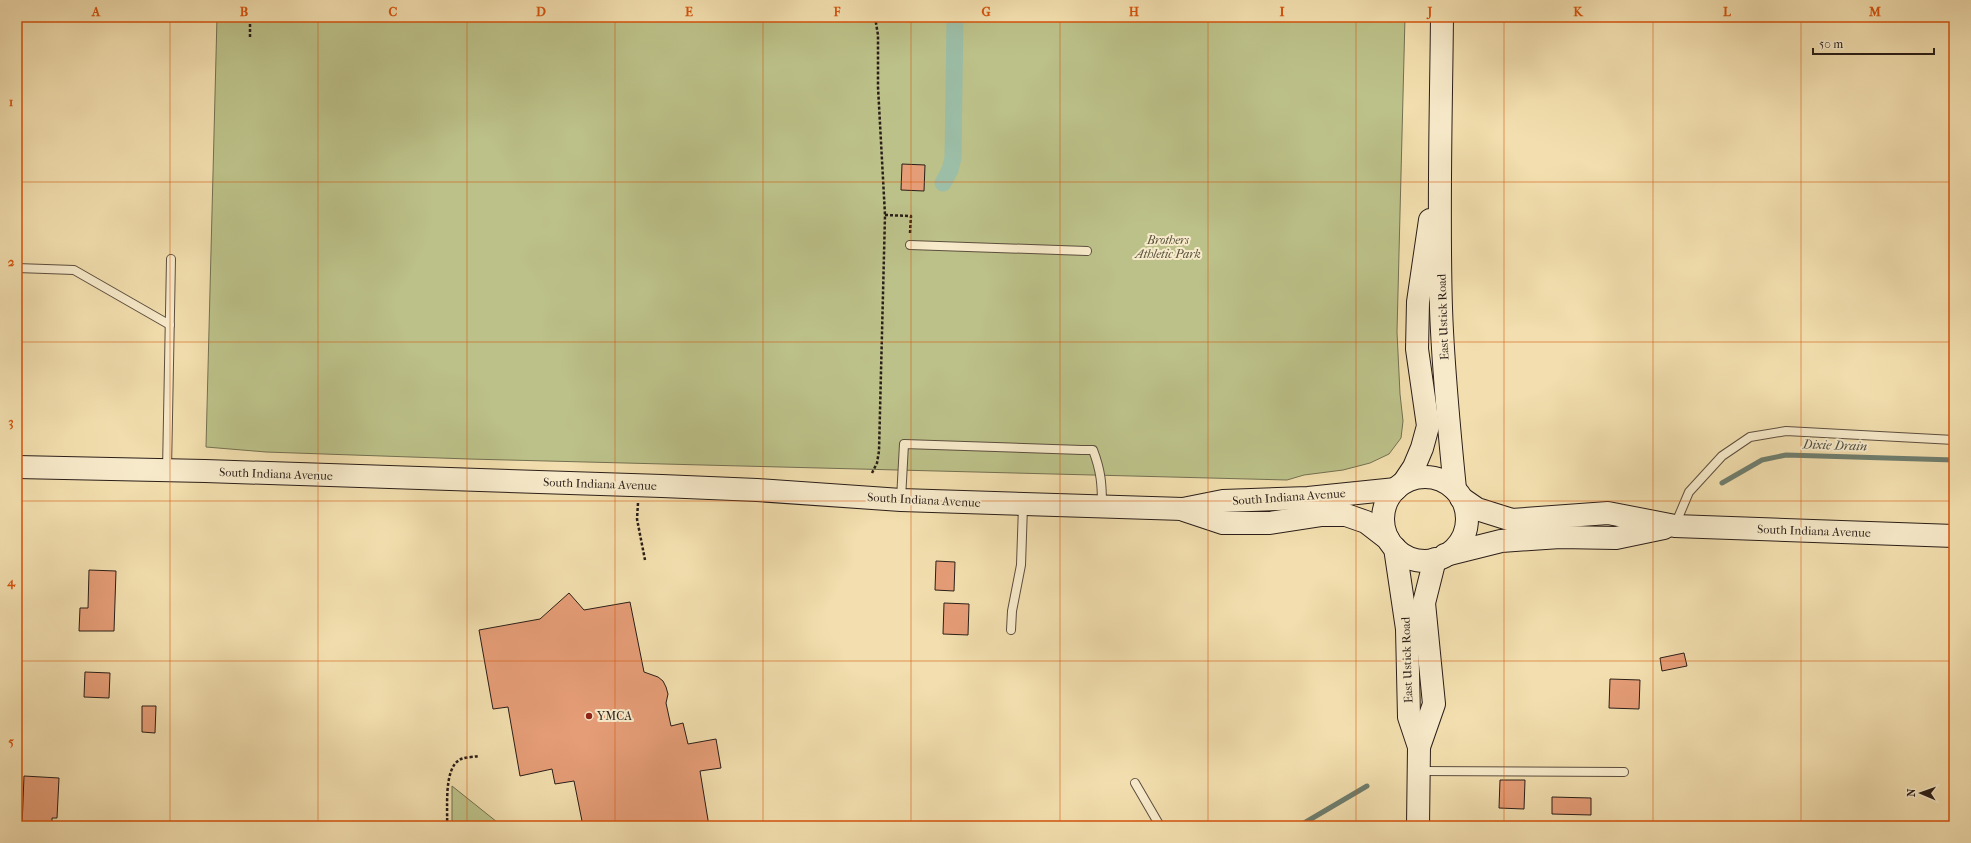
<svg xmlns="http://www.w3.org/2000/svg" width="1971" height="843" font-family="'IM FELL French Canon',serif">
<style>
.green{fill:#bcc189;stroke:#737050}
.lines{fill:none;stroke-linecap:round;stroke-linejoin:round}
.stream{stroke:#6e7d6d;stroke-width:5}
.canal{stroke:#9cbda6;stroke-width:17}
.building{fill:#e59d77;stroke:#2a1e18}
.lane-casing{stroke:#5c4e3e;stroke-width:10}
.secondary-casing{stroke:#2a1e18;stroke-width:24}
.path{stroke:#2a1e18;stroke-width:2.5;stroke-dasharray:3 2;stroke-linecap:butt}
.lane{stroke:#f7eaca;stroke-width:8}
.secondary{stroke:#f7eaca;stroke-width:22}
.grid{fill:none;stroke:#d5530d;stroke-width:1;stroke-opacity:0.55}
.poi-dot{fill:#8f2418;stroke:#f7eaca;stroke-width:1.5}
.labels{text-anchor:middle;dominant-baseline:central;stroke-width:4;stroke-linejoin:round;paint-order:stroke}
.park-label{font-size:12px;font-style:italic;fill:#564f3a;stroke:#f7eaca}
.street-label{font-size:12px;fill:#2a1e18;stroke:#f7eaca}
.poi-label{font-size:12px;fill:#2a1e18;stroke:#f7eaca;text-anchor:start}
.water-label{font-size:13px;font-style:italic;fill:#4c4e43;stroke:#f7eaca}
.neatline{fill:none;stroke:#d5530d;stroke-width:1.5}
.grid-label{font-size:13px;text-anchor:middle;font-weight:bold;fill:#d5530d}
</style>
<rect width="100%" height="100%" fill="#f2deae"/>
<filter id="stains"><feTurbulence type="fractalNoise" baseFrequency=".005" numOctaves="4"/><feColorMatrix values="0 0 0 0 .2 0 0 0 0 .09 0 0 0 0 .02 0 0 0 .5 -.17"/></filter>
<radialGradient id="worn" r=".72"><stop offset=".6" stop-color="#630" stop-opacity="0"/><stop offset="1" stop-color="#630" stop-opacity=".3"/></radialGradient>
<g class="green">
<polygon points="217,17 1405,17 1397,332 1400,394 1403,421 1401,438 1389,454 1370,463 1343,470 1304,475 1287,480 469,459 266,452 206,447"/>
<polygon points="452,786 502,826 452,826"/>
</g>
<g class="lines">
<g class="stream">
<polyline points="1722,483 1762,460 1786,455 1954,460"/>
<polyline points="1299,826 1367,786"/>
</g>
<polyline class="canal" points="943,183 950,170 953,158 955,17"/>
</g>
<g class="building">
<polygon points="902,164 925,165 924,191 901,190"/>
<polygon points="936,561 955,562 954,591 935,590"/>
<polygon points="89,570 116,571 114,631 79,631 80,608 88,608"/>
<polygon points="569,593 584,610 630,602 644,672 658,677 663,681 666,687 668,694 666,703 671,726 683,723 688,744 716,739 721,768 700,771 709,826 583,826 574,781 555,784 552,769 520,776 508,707 493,709 479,630 540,619"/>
<polygon points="944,603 969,604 968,635 943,634"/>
<polygon points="1684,653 1687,666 1662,671 1660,658"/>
<polygon points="85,672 110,673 109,698 84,697"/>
<polygon points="1610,679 1640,680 1639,709 1609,708"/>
<polygon points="142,706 156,706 155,733 142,732"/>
<polygon points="24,776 59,778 57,818 52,818 52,826 22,826"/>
<polygon points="1500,780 1525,780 1524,809 1499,808"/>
<polygon points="1552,797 1591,798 1591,815 1552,814"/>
</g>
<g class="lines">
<g class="lane-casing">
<g id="lane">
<polyline points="910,245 1087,251"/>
<polyline points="17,268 74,270 170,325"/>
<polyline points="167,470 171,259"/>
<path d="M 901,499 L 904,444 L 1082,450 L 1093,450 C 1101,471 1102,484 1102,506"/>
<polyline points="1675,525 1689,492 1722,456 1750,437 1786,431 1954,440"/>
<polyline points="1011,630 1012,611 1021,565 1023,506"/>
<polyline points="1420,771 1624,772"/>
<polyline points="1135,783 1160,826"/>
</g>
</g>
<g class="secondary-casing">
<g id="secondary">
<path d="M 1442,17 C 1441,114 1438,211 1441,308 C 1443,369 1449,429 1455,489"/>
<polyline points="17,467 205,471 662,486 757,490 901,500 1183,509 1223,501 1308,498 1396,489"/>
<circle cx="1425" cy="519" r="42"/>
<polyline points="1404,482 1414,467 1422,448 1428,426 1417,349 1418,302 1430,220"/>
<polyline points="1461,498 1477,509 1512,520 1608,513 1675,526 1954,536"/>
<polyline points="1184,510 1223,523 1270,523 1322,515 1346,515 1366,522 1388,539"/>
<polyline points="1395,548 1407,629 1409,717 1419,747"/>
<polyline points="1445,555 1501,541 1560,537 1616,538 1664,528"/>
<polyline points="1418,826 1419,747 1434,704 1424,603 1435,559"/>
</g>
</g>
<g class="path">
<polyline points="250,37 250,17"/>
<polyline points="885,215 911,216 910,233"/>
<polyline points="872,473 877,463 879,451 885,215 878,87 878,35 875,17"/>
<polyline points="638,503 637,519 645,560"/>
<path d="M 447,826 C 448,809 443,767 461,759 C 466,757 474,757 479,756"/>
</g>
<use href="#lane" class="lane"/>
<use href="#secondary" class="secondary"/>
</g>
<path class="grid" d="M 170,17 L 170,826M 318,17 L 318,826M 467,17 L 467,826M 615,17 L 615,826M 763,17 L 763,826M 911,17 L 911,826M 1060,17 L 1060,826M 1208,17 L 1208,826M 1356,17 L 1356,826M 1504,17 L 1504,826M 1653,17 L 1653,826M 1801,17 L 1801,826M 17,182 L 1954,182M 17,342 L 1954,342M 17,501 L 1954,501M 17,661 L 1954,661"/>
<circle class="poi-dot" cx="589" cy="716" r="4"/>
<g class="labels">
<g class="park-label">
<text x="1168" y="240">Brothers<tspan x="1168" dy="14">Athletic Park</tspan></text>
</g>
<g class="street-label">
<text transform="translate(1443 317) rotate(-92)">East Ustick Road</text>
<text transform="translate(276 474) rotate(2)">South Indiana Avenue</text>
<text transform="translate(600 484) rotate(2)">South Indiana Avenue</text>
<text transform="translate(1289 497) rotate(-4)">South Indiana Avenue</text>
<text transform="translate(924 500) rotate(3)">South Indiana Avenue</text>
<text transform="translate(1814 531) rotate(2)">South Indiana Avenue</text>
<text transform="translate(1407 660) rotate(-92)">East Ustick Road</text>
</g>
<g class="poi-label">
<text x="597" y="716">YMCA</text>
</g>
<g class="water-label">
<text transform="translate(1835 445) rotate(2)">Dixie Drain</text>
</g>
</g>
<rect width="1971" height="843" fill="none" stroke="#f2deae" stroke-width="44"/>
<g transform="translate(1921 793) rotate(272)" stroke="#f7eaca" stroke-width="3" paint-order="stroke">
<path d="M0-3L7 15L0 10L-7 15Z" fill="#2a1e18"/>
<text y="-6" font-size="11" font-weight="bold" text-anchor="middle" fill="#2a1e18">N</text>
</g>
<path d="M1813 48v6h121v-6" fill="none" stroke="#2a1e18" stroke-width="2"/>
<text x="1819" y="48" font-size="12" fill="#2a1e18" stroke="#f7eaca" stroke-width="3" paint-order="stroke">50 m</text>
<rect x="22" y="22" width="1927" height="799" class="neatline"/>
<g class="grid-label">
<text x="96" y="16">A</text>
<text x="244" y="16">B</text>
<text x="393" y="16">C</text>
<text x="541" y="16">D</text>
<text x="689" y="16">E</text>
<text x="837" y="16">F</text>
<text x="986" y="16">G</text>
<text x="1134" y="16">H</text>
<text x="1282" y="16">I</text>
<text x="1430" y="16">J</text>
<text x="1578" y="16">K</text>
<text x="1727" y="16">L</text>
<text x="1875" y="16">M</text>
<text x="11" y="106">1</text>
<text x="11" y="266">2</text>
<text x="11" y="426">3</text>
<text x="11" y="586">4</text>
<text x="11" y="746">5</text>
</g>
<rect width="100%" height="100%" filter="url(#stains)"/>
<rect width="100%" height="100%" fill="url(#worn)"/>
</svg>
